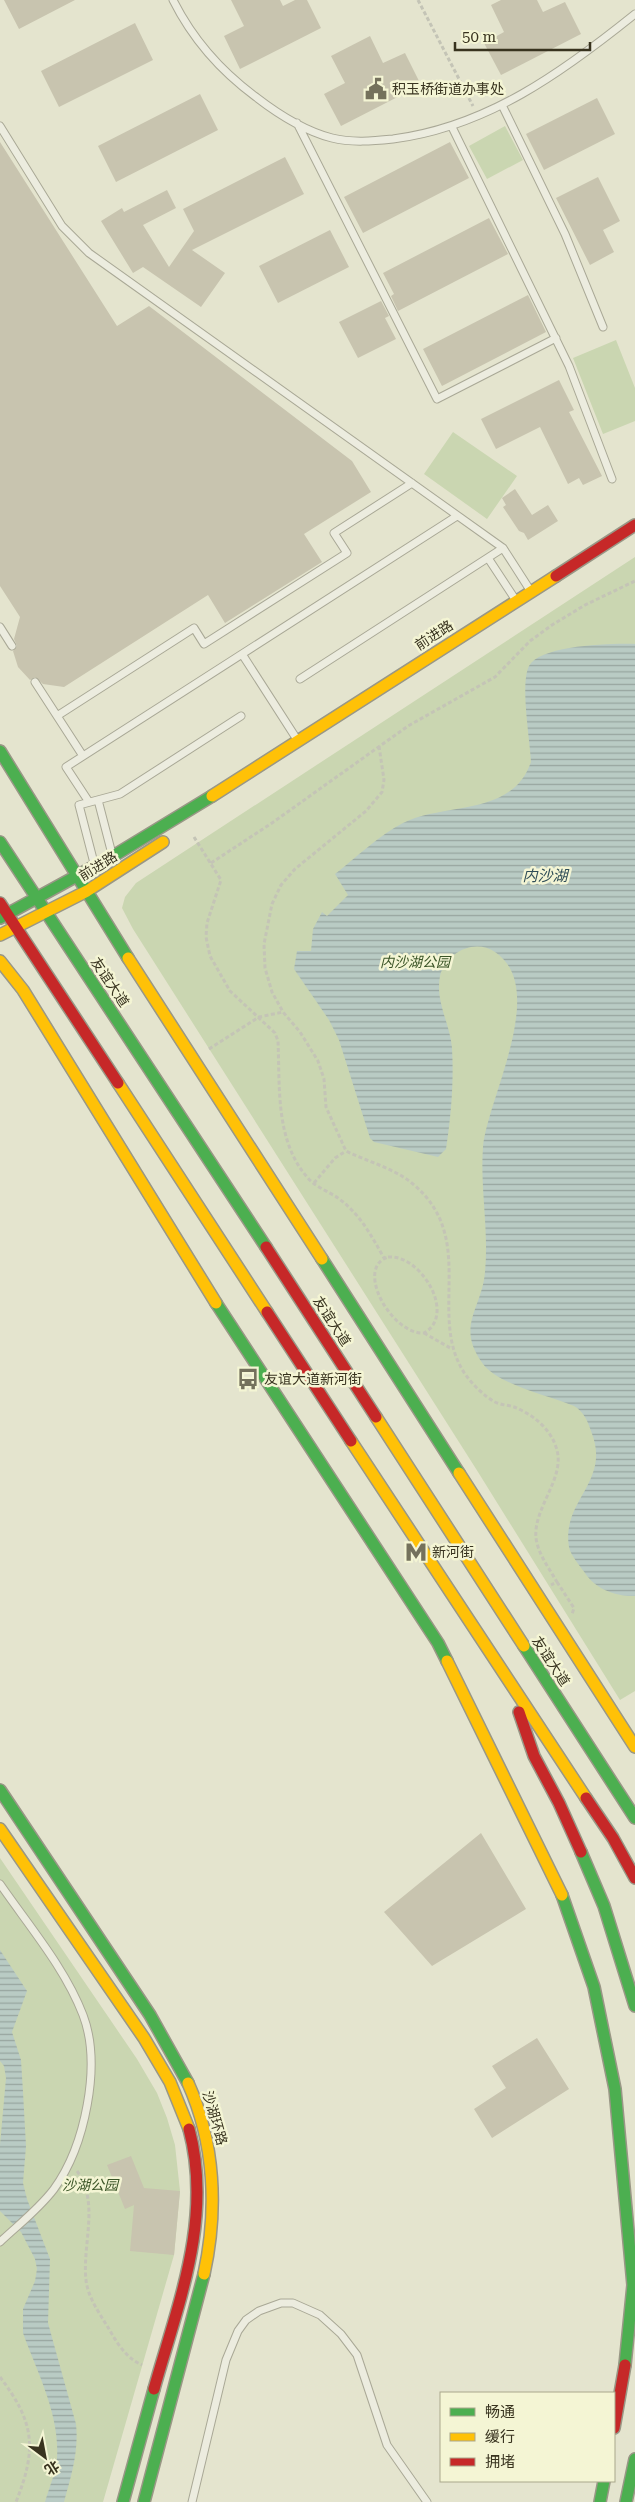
<svg xmlns="http://www.w3.org/2000/svg" width="635" height="2502" viewBox="0 0 635 2502" font-family="'Roboto Serif','Noto Sans SC',serif">
	<style>
		.green { fill: #cad6b1 }
		.water { fill: url(#water-rules) }
		.building { fill: #c8c4af }
		.lines { fill: none; stroke-linecap: round; stroke-linejoin: round }
		.lane-casing { stroke: #a9a896; stroke-width: 9 }
		.fast-casing { stroke: #999786; stroke-width: 14 }
		.slow-casing { stroke: #999786; stroke-width: 14 }
		.jam-casing { stroke: #999786; stroke-width: 14 }
		.path { stroke: #c4c4b6; stroke-width: 3; stroke-dasharray: 4 2.5; stroke-linecap: butt }
		.lane { stroke: #ececdf; stroke-width: 7 }
		.fast { stroke: #4caf50; stroke-width: 11 }
		.slow { stroke: #ffc107; stroke-width: 11 }
		.jam { stroke: #c62828; stroke-width: 11 }
		.labels { text-anchor: middle; stroke-width: 5; stroke-linejoin: round; paint-order: stroke }
		.poi-label { font-size: 14px; fill: #38331f; stroke: #f4f5d4; text-anchor: start }
		.street-label { font-size: 14px; fill: #38331f; stroke: #f4f5d4 }
		.park-label { font-size: 14px; font-style: italic; fill: #3a5426; stroke: #f4f5d4 }
		.water-label { font-size: 15px; font-style: italic; fill: #2f4d57; stroke: #f4f5d4 }
	</style>
	<defs>
		<pattern id="water-rules" width="6" height="5" patternUnits="userSpaceOnUse" patternTransform="scale(1.25)"><rect width="6" height="5" fill="#b9cbc4"/><path d="M0 2.5h6" fill="none" stroke="#97a59f"/></pattern>
	</defs>
	<rect width="100%" height="100%" fill="#e4e4ce"/>
	<!-- green -->
	<path class="green" d="M505 126 523 160 487 179 469 146Z
		M616 340 635 388V421L603 434 573 358Z
		M453 432 517 476 487 519 424 474Z
		M635 557V1691L620 1700 478 1472 133 929 122 908 125 897 136 883Z
		M0 1858 137 2059 157 2093 167 2118 175 2145 180 2191 174 2255 103 2502H0Z"/>
	<!-- water -->
	<path class="water" d="M635 644V1596C617 1597 595 1589 585 1573 580 1566 571 1556 569 1547 561 1500 612 1482 591 1431 587 1420 584 1412 574 1406 550 1396 499 1385 483 1364 455 1326 482 1309 485 1272 489 1230 480 1189 483 1147 488 1097 549 988 495 952 475 938 446 952 440 976 435 1002 450 1023 452 1048 454 1082 451 1116 446 1149L438 1157 374 1142 370 1138 339 1040 329 1020 294 969 297 951H311L313 929 322 912 327 916 348 895 335 874C357 857 379 835 403 823 446 802 512 817 531 762 530 740 520 684 529 666 540 645 613 643 635 644Z
		M0 1950 27 1991 12 2032 21 2060 23 2092 26 2146 23 2183 27 2199 50 2259 48 2323 76 2424C79 2452 71 2476 64 2502H45C49 2488 56 2472 57 2458 60 2415 37 2372 23 2333V2309L35 2281 37 2269 35 2259 21 2232 0 2211V2145L6 2078 4 2066 0 2061Z"/>
	<!-- building -->
	<path class="building" d="M4 0H75L19 29Z
		M231 0H280L283 6 295 0H307L321 28 240 69 224 36 244 26Z
		M501 0H537L543 12 565 2 581 34 501 75 484 43 504 32 491 5Z
		M135 23 153 60 59 107 41 71Z
		M370 36 383 63 405 53 421 85 341 126 324 94 345 83 331 56Z
		M200 94 218 130 116 182 98 146Z
		M597 98 615 134 544 170 526 134Z
		M0 142 117 326 149 306 352 461 371 492 304 534 322 562 225 623 208 595 64 687 43 684 35 677 30 680 18 667 13 651 17 646 14 639 20 617 0 586Z
		M450 142 469 178 363 233 344 197Z
		M285 157 304 194 192 250 225 273 201 307 143 267 133 273 101 221 122 208 124 212 167 190 176 208 143 225 169 267 194 231 183 209Z
		M598 177 620 221 603 230 614 252 590 265 556 198Z
		M489 218 508 254 398 311 391 296 394 294 383 273Z
		M330 230 349 267 278 303 259 266Z
		M528 295 546 332 442 386 423 349Z
		M381 301 389 316 385 318 396 339 358 358 339 322Z
		M559 380 574 410 569 412 602 476 583 485 579 478 568 484 540 427 496 449 481 419Z
		M515 489 532 515 548 505 558 521 528 540 524 533 519 531 503 507 506 505 502 498Z
		M481 1833 526 1909 432 1966 384 1912Z
		M537 2038 569 2089 492 2138 474 2109 506 2088 492 2066Z
		M131 2156 144 2188 180 2191 174 2255 130 2251 134 2205 125 2209 107 2165Z"/>
	<g class="lines">
		<!-- lane casing -->
		<g class="lane-casing">
			<path id="lane" d="M173 0C192 38 222 72 256 97 278 114 305 131 332 138 352 143 373 141 393 139 487 127 563 72 635 14
				M502 105 565 234 603 327
				M297 123 437 399 556 338
				M0 126 62 226 89 253 503 548 530 590
				M452 127 569 366 612 479
				M488 558 515 599
				M0 627 12 646
				M242 654 298 741
				M300 679 503 548
				M35 682 83 756
				M57 716 194 628 204 644 347 553 334 533 412 483
				M98 800 112 854
				M89 802 66 767 457 516
				M94 863 79 805 120 794 241 716
				M0 1884C29 1926 65 1968 83 2015 102 2065 85 2146 54 2189 39 2209 18 2225 0 2242
				M192 2502 226 2360 238 2331 246 2320 259 2311 281 2303H293L320 2315 341 2334 357 2355 387 2445 427 2502"/>
		</g>
		<!-- fast casing -->
		<g class="fast-casing">
			<path id="fast" d="M0 751 128 958
				M0 842 266 1247
				M0 918 115 855 212 796
				M322 1259 459 1473
				M216 1303 438 1643 447 1661
				M524 1646 635 1818
				M0 1790 150 2015 188 2083
				M581 1852 604 1906 635 2006
				M562 1895 594 1987 615 2089 633 2285 625 2365
				M123 2502 154 2389
				M144 2502 204 2274
				M600 2502 604 2481
				M626 2502 635 2459"/>
		</g>
		<!-- slow casing -->
		<g class="slow-casing">
			<path id="slow" d="M212 796 556 576
				M0 935 87 891 163 842
				M128 958 322 1259
				M0 961 23 990 216 1303
				M118 1083 267 1312
				M376 1417 524 1646
				M351 1441 586 1798
				M459 1473 635 1747
				M447 1661 562 1895
				M0 1829 144 2038 170 2082 189 2129
				M188 2083C215 2143 218 2210 204 2274"/>
		</g>
		<!-- jam casing -->
		<g class="jam-casing">
			<path id="jam" d="M556 576 635 525
				M0 903 118 1083
				M266 1247 376 1417
				M267 1312 351 1441
				M519 1712 534 1756 559 1803 581 1852
				M586 1798 613 1838 635 1878
				M154 2389C178 2304 213 2218 189 2129
				M614 2428 625 2365"/>
		</g>
		<!-- path -->
		<path class="path" d="M418 0 473 106
			M379 746 384 780 382 792 366 811 295 869 281 885 272 904 264 944 265 968 272 992 283 1012 300 1032 318 1061 324 1079 326 1107 346 1151C368 1162 394 1168 413 1184 479 1239 426 1316 465 1374 473 1385 484 1396 495 1402 501 1405 508 1405 514 1407 532 1414 550 1428 556 1447 567 1477 533 1507 536 1538 538 1554 549 1568 557 1582L551 1585
			M194 837 221 880 207 923 206 937 210 956 230 991 275 1033 278 1041C280 1086 275 1140 307 1177 315 1187 328 1191 338 1198 360 1214 371 1235 384 1258
			M211 863 272 823 408 726 495 677 530 641 552 625 585 605 635 581
			M209 1049 259 1017 283 1012
			M314 1183 335 1158 346 1151
			M388 1257C421 1254 457 1315 424 1333 392 1335 354 1268 388 1257Z
			M424 1333 452 1349
			M557 1582 574 1608 572 1614
			M77 2171C100 2203 82 2244 86 2280 88 2298 100 2314 109 2329 117 2343 126 2358 142 2365
			M0 2377C35 2423 37 2449 16 2502"/>
		<!-- lane -->
		<use href="#lane" class="lane"/>
		<!-- fast -->
		<use href="#fast" class="fast"/>
		<!-- slow -->
		<use href="#slow" class="slow"/>
		<!-- jam -->
		<use href="#jam" class="jam"/>
	</g>
	<!-- icons -->
	<defs>
		<g id="civic-bare" transform="scale(1.725)"><path d="M-.6-6.5H3V-4.5H.6V-3L4-1V1h2V6H-6V1h2V-1L-.6-3ZM-1.2 2.5V6h2.4V2.5Z" fill="#74715c" stroke="#f4f5d4" stroke-width="2.5" paint-order="stroke"/></g>
		<g id="bus-bare" transform="scale(1.725)"><path d="M-5-6H5V4H4V6H2V4H-2V6H-4V4H-5ZM-3.5-4V0h7V-4ZM-3.5 1.2v1.5H-2V1.2ZM2 1.2v1.5H3.5V1.2Z" fill="#74715c" stroke="#f4f5d4" stroke-width="2.5" paint-order="stroke"/></g>
		<g id="metro-bare" transform="scale(1.725)"><path d="M-5.5 5V-5H-3L0 0L3-5H5.5V5H3V-.5L0 4L-3-.5V5Z" fill="#74715c" stroke="#f4f5d4" stroke-width="2.5" paint-order="stroke"/></g>
	</defs>
	<g fill-rule="evenodd">
		<use href="#civic-bare" x="376" y="89"/>
		<use href="#bus-bare" x="248" y="1379"/>
		<use href="#metro-bare" x="416" y="1552"/>
	</g>
	<g class="labels">
		<!-- poi labels -->
		<g class="poi-label">
			<text x="392" y="94">积玉桥街道办事处</text>
			<text x="264" y="1384">友谊大道新河街</text>
			<text x="432" y="1557">新河街</text>
		</g>
		<!-- street labels -->
		<g class="street-label">
			<text transform="translate(434 635) rotate(-33)" y="5">前进路</text>
			<text transform="translate(98 866) rotate(-32)" y="5">前进路</text>
			<text transform="translate(110 982) rotate(56)" y="5">友谊大道</text>
			<text transform="translate(332 1321) rotate(57)" y="5">友谊大道</text>
			<text transform="translate(551 1661) rotate(57)" y="5">友谊大道</text>
			<text transform="translate(215 2118) rotate(74)" y="5">沙湖环路</text>
		</g>
		<!-- park labels -->
		<g class="park-label">
			<text x="415" y="967">内沙湖公园</text>
			<text x="90" y="2190">沙湖公园</text>
		</g>
		<!-- water labels -->
		<g class="water-label">
			<text x="545" y="881">内沙湖</text>
		</g>
	</g>
	<!-- legend -->
	<rect x="440" y="2392" width="175" height="90" fill="#f4f5d4" stroke="#a9a78c"/>
	<rect x="450" y="2408" width="25" height="8" fill="#4caf50" stroke="#a9a78c"/>
	<text x="485" y="2417" font-size="15" fill="#38331f">畅通</text>
	<rect x="450" y="2433" width="25" height="8" fill="#ffc107" stroke="#a9a78c"/>
	<text x="485" y="2442" font-size="15" fill="#38331f">缓行</text>
	<rect x="450" y="2458" width="25" height="8" fill="#c62828" stroke="#a9a78c"/>
	<text x="485" y="2467" font-size="15" fill="#38331f">拥堵</text>
	<!-- north arrow -->
	<g transform="translate(45 2457) rotate(148)" stroke="#f4f5d4" stroke-width="4" paint-order="stroke">
	<path d="M0-4L9 19L0 12L-9 19Z" fill="#38331f"/>
	<text y="-8" font-size="14" font-weight="bold" text-anchor="middle" fill="#38331f">北</text>
	</g>
	<!-- scale -->
	<path d="M455 42v8h135v-8" fill="none" stroke="#38331f" stroke-width="2.5"/>
	<text x="462" y="42" font-size="15" fill="#38331f" stroke="#f4f5d4" stroke-width="4" paint-order="stroke">50 m</text>
</svg>
